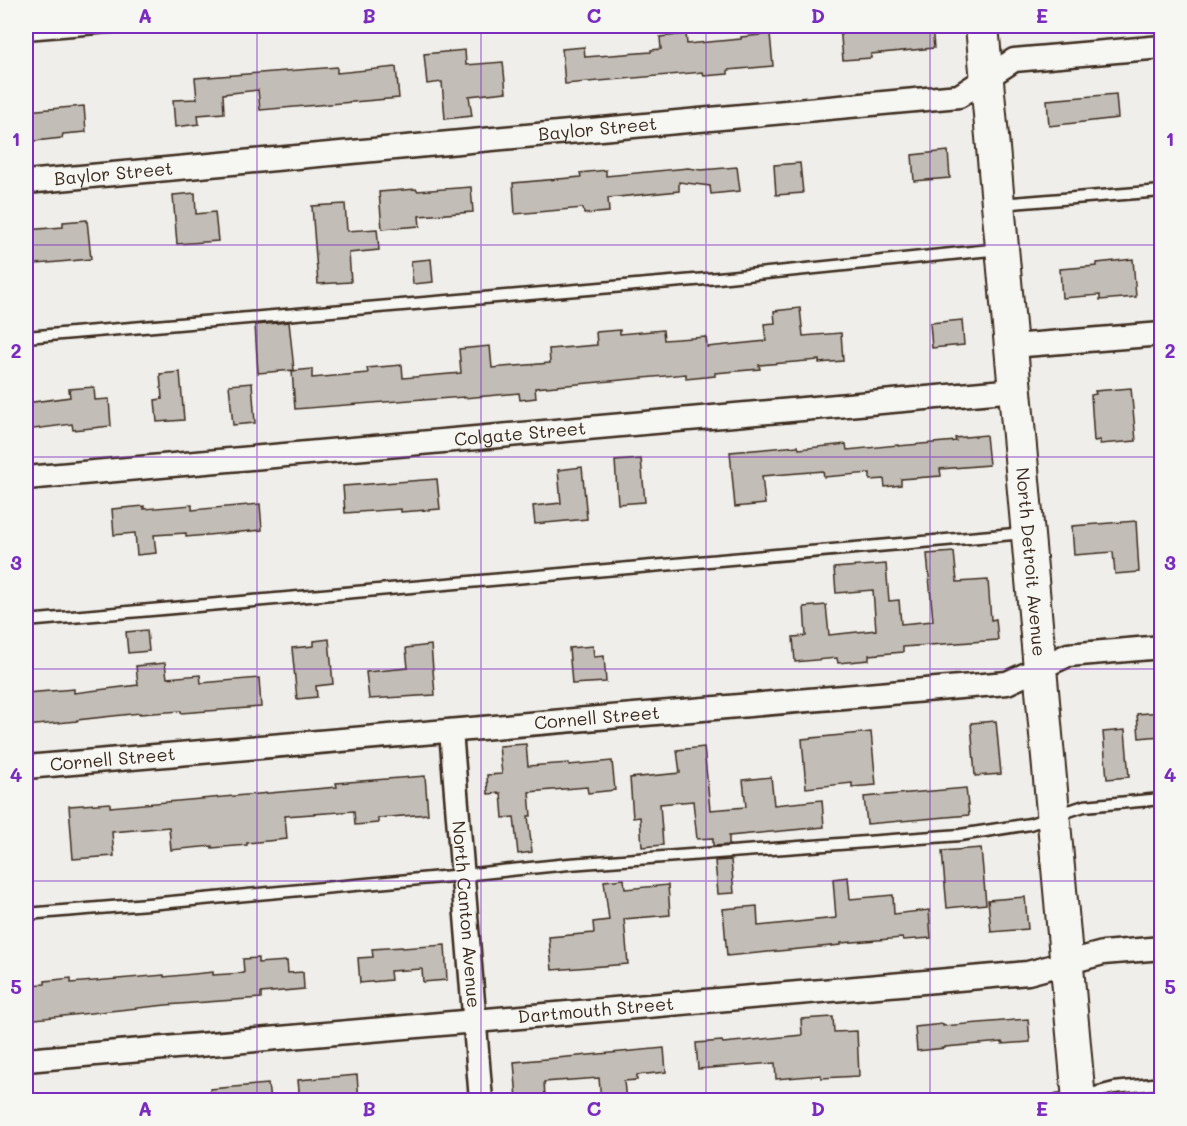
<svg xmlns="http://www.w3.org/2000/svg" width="1187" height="1126" viewBox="0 0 1187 1126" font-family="Mali,sans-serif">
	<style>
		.building { fill: #c2bdb7; stroke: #3b2a1e; stroke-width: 1.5 }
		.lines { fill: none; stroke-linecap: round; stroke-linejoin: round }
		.lane-casing { stroke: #3b2a1e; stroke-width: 15 }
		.street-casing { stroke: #3b2a1e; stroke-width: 27 }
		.secondary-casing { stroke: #3b2a1e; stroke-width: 36 }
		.lane { stroke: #f6f6f2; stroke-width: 10 }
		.street { stroke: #f6f6f2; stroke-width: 22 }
		.secondary { stroke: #f6f6f2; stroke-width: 32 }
		.grid { fill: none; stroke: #7b2cbf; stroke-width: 1.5; stroke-opacity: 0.55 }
		.labels { text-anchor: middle; stroke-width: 4.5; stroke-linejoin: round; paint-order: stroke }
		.street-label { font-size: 18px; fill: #3b2a1e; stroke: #f6f6f2 }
		.neatline { fill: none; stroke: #7b2cbf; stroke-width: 2 }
		.grid-label { font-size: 20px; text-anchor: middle; font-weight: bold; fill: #7b2cbf }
	</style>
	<rect width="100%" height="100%" fill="#efeeea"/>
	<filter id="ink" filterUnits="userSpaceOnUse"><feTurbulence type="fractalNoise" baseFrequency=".0167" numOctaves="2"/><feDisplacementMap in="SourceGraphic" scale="12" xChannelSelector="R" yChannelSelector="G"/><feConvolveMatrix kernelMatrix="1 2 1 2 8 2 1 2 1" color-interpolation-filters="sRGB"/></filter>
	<g filter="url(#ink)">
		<!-- building -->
		<path class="building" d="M840 26H932L934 48 871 54V58L843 60Z
			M686 34 687 44 741 39V37L770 34 773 66 728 70V74L704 76 703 72 565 84 562 49 584 47 585 57 651 52V50L661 49 660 37Z
			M465 50 466 65 503 62 506 92 469 96 472 116 445 119 442 82 427 84 424 54Z
			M337 67V73L396 67 399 98 260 110 258 90 223 94 224 113 198 115 199 124 175 127 173 100 197 99 195 78Z
			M1116 94 1118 118 1049 126 1047 100Z
			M84 106 86 132 63 134 62 138 26 142V111Z
			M948 151 950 178 914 181 912 155Z
			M800 163 803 193 776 195 774 165Z
			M737 167 740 191 711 194 710 186 679 182V191L608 198 609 212 584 214 583 208 515 214 513 183 581 177 580 173 606 170V176L688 168 701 170Z
			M471 187 473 212 419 216 420 226 382 229 379 192 416 189 417 191Z
			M195 193 196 214 215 212 218 241 177 244 173 195Z
			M345 204 347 231 377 229 379 250 349 253 351 282 318 284 312 206Z
			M87 220 91 259 26 265V230L63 227V222Z
			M431 259 433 282 413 284 411 261Z
			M1133 259 1136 297 1100 300V295L1062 298 1060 269 1097 266V263Z
			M800 308 803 336 841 333 843 361 819 363V360L759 365 760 369 715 373V376L686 379V374L535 388 536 398 520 400 519 393 464 398V397L423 400V399L295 409 292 371 312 369V378L368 373 367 368 402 365 403 378 461 373 459 349 490 346 492 368 550 363 549 349 597 345 596 332 620 330V334L663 330 664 340 706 337 707 347 766 341 764 324 775 323 774 311Z
			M962 320 964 345 932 348 930 323Z
			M289 322 294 370 258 373 255 325Z
			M180 372 184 420 157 422 155 400 162 399 160 374Z
			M252 383 255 423 233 425 229 385Z
			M94 387 95 400 109 399 111 426 73 430 72 424 26 430V403L70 397 69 389Z
			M1131 388 1136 441 1100 444V440L1094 441 1091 395 1096 394 1095 391Z
			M986 435 989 465 940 469 941 476 901 479V485L885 487 884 479 870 480V473L824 477 823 471 762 476 765 504 735 507 730 452 798 446 799 449 846 444 847 450 898 445V446L956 441 955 438Z
			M641 459 645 502 618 504 615 461Z
			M582 467 587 519 535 524 533 506 561 503 558 470Z
			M437 479 440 509 401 512V509L345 513 343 486Z
			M260 504 262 530 186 537V533L154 535 156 553 137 555 135 533 114 535 112 509 144 506V509L192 505V510Z
			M1136 521 1139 572 1115 574 1113 552 1074 555 1072 526Z
			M954 552 957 582 988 580 991 620 996 619 998 640 903 647V652L869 655V660L838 663 837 658 795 662 793 637 806 636 804 607 826 605 829 635 876 630 873 590 836 593 834 568 886 564 889 601 899 600 901 624 933 621 927 554Z
			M147 630 149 651 128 653 126 632Z
			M329 639 333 684 316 686 317 697 297 699 292 648 314 646V641Z
			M431 645 435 695 369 699 366 672 408 668 406 648Z
			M593 646 594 657 604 656 606 682 572 684 569 648Z
			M165 663 167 678 200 675 201 683 259 678 261 707 181 713V711L140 714V713L77 720V721L26 726V693L74 689V693L138 685 136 666Z
			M1161 712V736L1139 738 1137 714Z
			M996 721 1001 774 975 776 971 723Z
			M1125 730 1129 777 1107 779 1103 732Z
			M871 732 876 785 852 787V783L806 788 802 739Z
			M526 744 528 766 569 763V765L612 761 615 790 588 793 587 787 529 792 531 816H528L532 852 518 854 514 817 503 818 501 793 488 794 487 775 502 774 499 746Z
			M704 747 710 810 746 807 743 780 771 777 774 805 822 800 824 827 729 836V845L713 846V838L697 839 693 801 660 804 663 845 642 847 640 817 633 818 630 778 680 773 677 750Z
			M425 776 428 814 378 818V823L355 825 354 811 285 816 287 839 247 843V845L212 848V846L171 850 169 827 112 832 114 856 73 859 69 806 110 803V807L337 787 336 783Z
			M966 788 969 815 867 824 864 797Z
			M981 848 986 904 947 908 942 851Z
			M731 860 734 893 718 894 715 861Z
			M848 877 850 899 893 895 894 914 929 910 931 938 903 940 902 938 841 943V945L727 956 723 909 757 906 758 926 836 918 833 879Z
			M624 879 625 889 668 885 670 915 624 919 628 964 552 970 549 937 594 933 593 922 609 920 604 881Z
			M1025 897 1028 929 991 932 988 900Z
			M445 945 447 980 423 982 422 969 390 971 391 980 360 983 358 958 373 957 372 949 402 947V948Z
			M258 958V963L287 961 288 973 303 972 304 989 261 993V998L166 1005 26 1020V985L45 984V981L71 978V983L164 975V977L213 972V975L244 973 243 959Z
			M833 1017 834 1032 857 1031 859 1076 821 1078V1075L776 1079 775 1063 698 1069 696 1043 722 1041 723 1043 802 1035 801 1019Z
			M1028 1019 1030 1042 1002 1044V1042L945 1047V1048L917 1051 915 1027 943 1024V1026Z
			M664 1048 666 1072 637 1075V1080L624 1081 626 1101H601L599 1078 544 1082 545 1097 517 1099 514 1062Z
			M357 1075 359 1101H300L298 1080Z
			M268 1084 270 1101H211L210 1089Z"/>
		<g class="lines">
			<!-- lane casing -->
			<g class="lane-casing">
				<path id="lane" d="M26 34 121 26
					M1000 204 1162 191
					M26 337 718 278 1000 249
					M26 621 1026 533
					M26 914 160 903 463 875 569 864 960 835 1030 824 1084 806 1162 799
					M1057 1100 1079 1097 1114 1088 1162 1083"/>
			</g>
			<!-- street casing -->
			<g class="street-casing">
				<g id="street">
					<path id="s1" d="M26 182 959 96 1014 60 1162 47"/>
					<path d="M1012 346 1162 334"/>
					<path id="s2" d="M26 478 1016 390"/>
					<path id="s3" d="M451 731 481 1100"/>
					<path id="s4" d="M26 767 1007 683 1068 655 1162 647"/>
					<path id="s5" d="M26 1060 1028 973 1103 953 1162 948"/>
				</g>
			</g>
			<!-- secondary casing -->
			<g class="secondary-casing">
				<g id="secondary">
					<path id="s6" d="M982 26 1079 1100"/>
				</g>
			</g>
			<!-- lane -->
			<use href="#lane" class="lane"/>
			<!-- street -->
			<use href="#street" class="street"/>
			<!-- secondary -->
			<use href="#secondary" class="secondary"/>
		</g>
	</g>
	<!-- grid -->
	<path class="grid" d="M257 26V1100M481 26V1100M706 26V1100M930 26V1100M26 245H1162M26 457H1162M26 669H1162M26 881H1162"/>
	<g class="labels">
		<!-- street labels -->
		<g class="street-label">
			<text dy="6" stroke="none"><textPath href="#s1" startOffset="574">Baylor Street</textPath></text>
			<text dy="6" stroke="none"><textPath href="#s1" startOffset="88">Baylor Street</textPath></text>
			<text dy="6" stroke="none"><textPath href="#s2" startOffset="496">Colgate Street</textPath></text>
			<text dy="6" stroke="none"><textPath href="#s6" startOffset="538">North Detroit Avenue</textPath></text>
			<text dy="6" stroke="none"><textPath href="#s4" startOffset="573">Cornell Street</textPath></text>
			<text dy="6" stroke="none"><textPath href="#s4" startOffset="87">Cornell Street</textPath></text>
			<text dy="6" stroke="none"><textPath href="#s3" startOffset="184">North Canton Avenue</textPath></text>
			<text dy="6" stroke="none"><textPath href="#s5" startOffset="572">Dartmouth Street</textPath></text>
		</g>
	</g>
	<!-- margin -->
	<rect width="1187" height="1126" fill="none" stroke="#f6f6f2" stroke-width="66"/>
	<rect x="33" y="33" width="1121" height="1060" class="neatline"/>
	<g class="grid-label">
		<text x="145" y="23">A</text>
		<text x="369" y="23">B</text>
		<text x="594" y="23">C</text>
		<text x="818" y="23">D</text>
		<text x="1042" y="23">E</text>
		<text x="16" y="146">1</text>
		<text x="1170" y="146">1</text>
		<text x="16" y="358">2</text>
		<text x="1170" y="358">2</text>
		<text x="16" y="570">3</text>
		<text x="1170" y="570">3</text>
		<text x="16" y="782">4</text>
		<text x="1170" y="782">4</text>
		<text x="16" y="994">5</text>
		<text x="1170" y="994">5</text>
		<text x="145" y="1116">A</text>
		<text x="369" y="1116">B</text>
		<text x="594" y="1116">C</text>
		<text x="818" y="1116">D</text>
		<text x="1042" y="1116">E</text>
	</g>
</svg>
